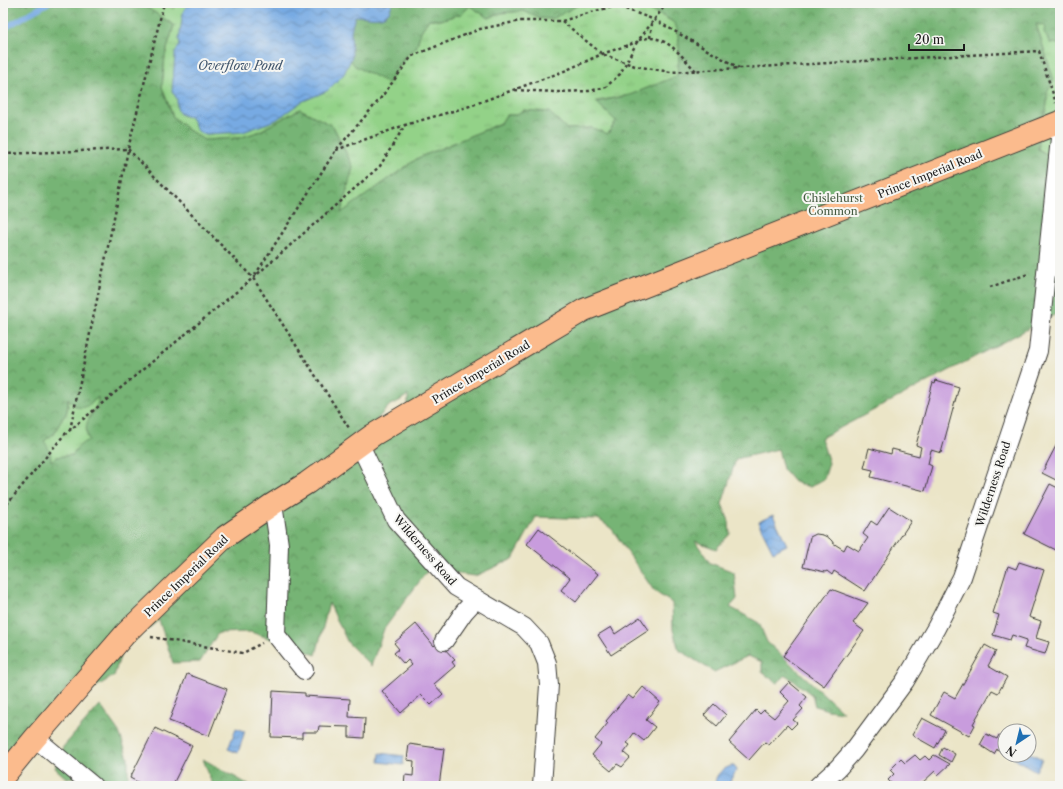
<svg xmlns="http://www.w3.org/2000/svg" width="1063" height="789" viewBox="0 0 1063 789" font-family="'Libre Caslon Text',serif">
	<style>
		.grass { fill: url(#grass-tufts); stroke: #587752 }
		.forest { fill: url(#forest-crowns); stroke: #496848; fill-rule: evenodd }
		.water { fill: url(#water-waves); stroke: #4a6380 }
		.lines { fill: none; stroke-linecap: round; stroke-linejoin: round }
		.stream { stroke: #77aae3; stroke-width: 5.5 }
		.building { fill: #c89cdd }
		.minor-casing { stroke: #3b3a36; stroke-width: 20 }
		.major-casing { stroke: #3b3a36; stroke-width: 24 }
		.path { stroke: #3b3a36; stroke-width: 2.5; stroke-dasharray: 3 3; stroke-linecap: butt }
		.minor { stroke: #fff; stroke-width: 18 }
		.major { stroke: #fbbb8d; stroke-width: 22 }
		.labels { text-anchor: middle; stroke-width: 4; stroke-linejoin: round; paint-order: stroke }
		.street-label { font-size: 11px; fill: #1c1c1c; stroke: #f6f6f2 }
		.park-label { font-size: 11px; fill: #465c42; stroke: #f6f6f2 }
		.water-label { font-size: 12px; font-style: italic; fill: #40556c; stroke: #f6f6f2 }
	</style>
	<defs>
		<pattern id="grass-tufts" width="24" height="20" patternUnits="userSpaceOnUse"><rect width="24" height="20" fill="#93d288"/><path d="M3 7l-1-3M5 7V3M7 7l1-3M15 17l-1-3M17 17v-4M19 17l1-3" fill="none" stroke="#7eb475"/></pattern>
		<pattern id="forest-crowns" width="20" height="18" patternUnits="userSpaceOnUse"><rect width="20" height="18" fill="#76b474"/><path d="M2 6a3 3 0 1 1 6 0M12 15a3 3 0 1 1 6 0" fill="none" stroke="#60925e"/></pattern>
		<pattern id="water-waves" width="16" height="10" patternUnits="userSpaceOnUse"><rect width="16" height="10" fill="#77aae3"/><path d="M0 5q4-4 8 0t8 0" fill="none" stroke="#618ab7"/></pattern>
	</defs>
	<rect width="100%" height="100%" fill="#f6f6f2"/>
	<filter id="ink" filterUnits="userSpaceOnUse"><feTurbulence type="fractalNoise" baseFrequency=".025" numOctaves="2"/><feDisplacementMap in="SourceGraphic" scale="8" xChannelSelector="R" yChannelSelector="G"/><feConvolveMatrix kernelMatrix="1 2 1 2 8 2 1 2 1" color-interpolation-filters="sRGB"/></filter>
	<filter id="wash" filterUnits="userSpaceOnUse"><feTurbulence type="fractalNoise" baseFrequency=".012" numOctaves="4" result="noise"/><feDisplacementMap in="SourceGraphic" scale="16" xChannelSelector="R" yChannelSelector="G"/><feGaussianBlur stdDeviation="0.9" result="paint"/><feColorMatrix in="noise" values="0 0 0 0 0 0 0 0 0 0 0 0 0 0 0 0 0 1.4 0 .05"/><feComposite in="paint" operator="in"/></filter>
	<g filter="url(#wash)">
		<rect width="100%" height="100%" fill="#ebe5c7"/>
		<!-- grass -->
		<path class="grass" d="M147 3H164L174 9 175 3H335L388 83 408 53 416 48 421 31 429 19 441 20 450 17 461 14 470 6 489 18 500 13 524 11 538 18 552 19 582 3H632L651 10 664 17 673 22 677 26 680 49 677 76 630 95 597 101 616 121 608 134 592 128 566 129 558 120 524 110 515 115H506L501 123 418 158 340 214 353 167 333 126 300 109 258 132 239 138 204 140 187 129 173 117 162 87 165 56 174 25 146 7Z
			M1036 24 1045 25 1060 44V151L1048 155 1038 149 1028 120 1035 121 1046 110 1047 103 1046 92 1054 81Z
			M68 397C79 414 85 407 99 397 99 406 92 410 89 418 87 424 86 434 89 440L75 450 73 455 57 457 50 462 43 441 55 433 61 420 66 414 68 406Z"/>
		<!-- forest -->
		<path class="forest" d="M3 3H147L146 7 174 25 165 56 162 87 173 117 187 129 204 140 239 138 258 132 300 109 333 126 353 167 341 213 418 158 501 123 506 115H515L524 110 549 112 567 129 592 128 608 134 616 121 596 102 630 95 677 76C679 61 680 51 678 35 678 33 677 29 676 26 672 17 641 7 632 3H1060V44L1050 43 1044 32 1045 25 1036 24 1054 81 1047 92V103L1046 111 1044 115 1035 121H1028L1033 127 1039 139 1038 149 1048 155 1060 151V312L821 438 829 463 824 479 810 487 794 482 783 469 778 449 736 459 722 504 729 521 730 534 716 549 695 541 710 563 734 572 737 599 730 607 759 623 767 642 843 712 828 710 815 706 812 695 786 675 777 683 762 672V662L748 656 714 672 679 650 673 630 672 603 654 591 612 529 598 519 536 517 513 559 475 576 428 570 384 629 371 666 348 643 329 603 316 655 251 632 218 633 200 662 173 663 159 620 122 650 114 676 92 689 72 683 3 763ZM408 395V408L375 446 368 472 356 463 346 462 349 441 356 432H362L371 426 390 405 399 401ZM98 397C100 412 79 418 89 440 81 443 76 448 73 455L57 457 51 461C51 453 49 448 44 441L55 433 61 420 66 414 68 406V398C80 412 84 410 98 397Z
			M335 3H582L552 19 538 18 524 11 500 13 489 18 470 6 461 14 450 17 441 20 429 19 421 31 416 48 408 53 388 83 355 66 326 28Z
			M100 705 119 732 128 758V777L136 786H116L99 775 66 778 55 768 63 747Z
			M203 759 251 786H216L212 783Z"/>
		<!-- water -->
		<path class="water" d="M188 3H392C389 24 371 16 355 16L351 31 352 57 344 74 327 91 301 102 276 120 243 132 207 134 201 133 197 130 192 119 189 117 182 115 179 113 177 108V99L172 91 175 56V52L180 45 179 39 183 13Z
			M773 515 787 545 773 552 758 522Z
			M236 728 245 731 238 753 228 749Z
			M1029 752 1042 759 1036 771 1008 755H1029Z
			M380 753 404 756 403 765 379 762Z
			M731 766H734L737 770 731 779 729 786H716C713 776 722 769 731 766Z"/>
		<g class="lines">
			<!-- stream -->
			<path class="stream" d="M3 29 48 3"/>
		</g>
		<g id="blocks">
			<!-- building -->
			<path class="building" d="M936 380 959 387 941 453 931 450 928 464 932 466 925 491 871 477 873 470 864 468 869 448 891 454 892 449 919 456 921 447 916 445 933 382 935 383Z
				M1060 438V482L1042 473Z
				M1050 484 1060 489V547L1058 551 1024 534Z
				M889 507 911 521 865 591 834 571 832 575 827 571 825 572 803 567 810 537 816 534 823 535 829 538 832 541 833 543 844 550 847 544 859 551 868 538 863 534 871 521 877 525Z
				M539 528 598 574 576 602 561 590 570 578 527 544Z
				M1019 562 1044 570 1029 617 1041 621 1036 638 1049 642 1045 654 1024 648 1027 640 1012 635 1010 640 993 635 999 615 993 613 1008 566 1016 569Z
				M831 589 868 603 853 623 864 631 824 686 783 656Z
				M640 617 649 630 611 655 598 635 611 627 615 634Z
				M416 624 434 646 436 644 443 647 455 660 452 662 455 666 434 684 443 694 431 705 421 695 401 713 382 691 412 665 408 660 404 664 394 653 399 649 394 643Z
				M985 645 996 651 988 666 1007 677 998 693 992 690 973 724 975 725 969 736 931 715 944 692 955 698Z
				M187 674 227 689 209 736 169 721Z
				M789 682 807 697 800 706 803 709 793 720 797 723 791 729 787 725 769 745 765 742 749 760 729 742 756 710 760 714 764 710 774 718 789 701 780 692Z
				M643 687 660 702 646 720 655 727 644 741 634 733 627 743 630 745 624 753 630 758 622 767 617 764 611 771 592 755 601 744 595 739 608 723 606 721 628 695 633 699Z
				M273 691 305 693V696L350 699 349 717 365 718 364 738 349 737V727L319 726 318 732H302V738L271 737Z
				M714 704 726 715 717 726 704 715Z
				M922 718 945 730 935 748 912 735Z
				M155 728 192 746 172 786H145L130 778Z
				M986 734 997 739 999 735 1005 738V746L1002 752 997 749 994 754 980 745Z
				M409 744 444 749 439 786H404L405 775 413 776 414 761 407 760Z
				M943 747 955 754 951 762 939 755Z
				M915 755 920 760 925 756 929 760 934 755 950 764 938 775 935 771 921 784 923 786H888L891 783 888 780 894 774 890 770 901 759 905 763Z"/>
		</g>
	</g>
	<g filter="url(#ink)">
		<use href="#blocks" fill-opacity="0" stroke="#3b3a36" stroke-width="1"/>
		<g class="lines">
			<!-- minor casing -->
			<g class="minor-casing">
				<path id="minor" d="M360 445 396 520 456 587 524 627 539 643 547 663 549 685 542 786
					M273 504 279 545 276 635 304 670
					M444 641 464 612 476 599
					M35 738 93 786
					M818 786 838 768 854 750 905 681 936 628 962 577 1038 351 1060 138"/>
			</g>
			<!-- major casing -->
			<g class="major-casing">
				<path id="major" d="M3 777 35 738 126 633 225 537 273 504 307 483 373 435 584 310 1060 122"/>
			</g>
			<!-- path -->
			<path class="path" d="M562 21 602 54 635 66 671 72 1039 51 1056 103
				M650 38 652 24
				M639 40C642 39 646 38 649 38 668 37 683 58 696 71
				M515 90 556 92 589 91 606 87 620 74 637 42
				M128 149 253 278 349 428
				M336 150 405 125
				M3 154 128 149 164 3
				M255 275 336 150 380 99 412 56 480 29 520 21H562L595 11 617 6 655 20 739 68
				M990 287 1028 274
				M70 430 128 150
				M3 509 64 435 253 278 380 166 405 125 467 107 567 70 602 54 637 42 667 3
				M151 637 243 653 262 643"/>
			<!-- minor -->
			<use href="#minor" class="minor"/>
			<!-- major -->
			<use href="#major" class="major"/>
		</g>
	</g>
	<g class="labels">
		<!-- street labels -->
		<g class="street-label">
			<text transform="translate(930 174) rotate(-22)" y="4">Prince Imperial Road</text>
			<text transform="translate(481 372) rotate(-31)" y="4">Prince Imperial Road</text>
			<text transform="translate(993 484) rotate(-72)" y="4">Wilderness Road</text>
			<text transform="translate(425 550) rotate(49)" y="4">Wilderness Road</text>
			<text transform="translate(186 576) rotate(-44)" y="4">Prince Imperial Road</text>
		</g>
		<!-- park labels -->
		<g class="park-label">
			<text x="833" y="202">Chislehurst<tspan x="833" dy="13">Common</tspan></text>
		</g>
		<!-- water labels -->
		<g class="water-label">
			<text x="240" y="70">Overflow Pond</text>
		</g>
	</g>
	<!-- margin -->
	<rect width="1063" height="789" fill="none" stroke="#f6f6f2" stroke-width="16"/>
	<!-- north arrow -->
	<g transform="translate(1017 743) rotate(215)"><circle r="19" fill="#f6f6f2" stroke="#9f9f9c"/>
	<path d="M0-3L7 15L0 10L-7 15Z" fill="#1f6fb2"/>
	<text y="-6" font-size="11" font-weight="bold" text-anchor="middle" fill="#1c1c1c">N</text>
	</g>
	<!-- scale -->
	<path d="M909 44v6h55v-6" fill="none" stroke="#1c1c1c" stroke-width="2"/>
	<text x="915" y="44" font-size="12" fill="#1c1c1c" stroke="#f6f6f2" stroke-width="3" paint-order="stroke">20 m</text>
</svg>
